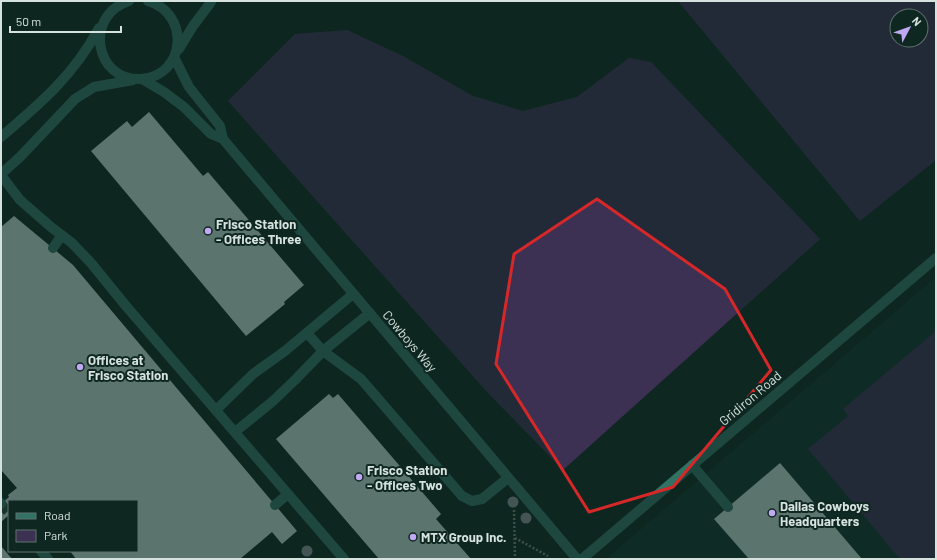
<svg xmlns="http://www.w3.org/2000/svg" width="937" height="560" viewBox="0 0 937 560" font-family="Barlow,sans-serif">
	<style>
		.built { fill: #0f312a }
		.green { fill: #3c3053; fill-rule: evenodd }
		.building { fill: #b9d5cd }
		.lines { fill: none; stroke-linecap: round; stroke-linejoin: round }
		.minor-tunnel { stroke: #2d433d; stroke-width: 10; stroke-dasharray: 10 5; stroke-linecap: butt }
		.path { stroke: #71837e; stroke-width: 2.5; stroke-dasharray: 2 2; stroke-linecap: butt }
		.minor { stroke: #317264; stroke-width: 10 }
		.tree { fill: #858d94 }
		.marked { fill: none; stroke: #d62828; stroke-width: 3; stroke-linejoin: round }
		.poi-dot { fill: #c1a8f3; stroke: #0f2721; stroke-width: 1.5 }
		.labels { text-anchor: middle; stroke-width: 4; stroke-linejoin: round; paint-order: stroke }
		.poi-label { font-size: 13px; font-weight: bold; fill: #d5e2de; stroke: #0f2721; text-anchor: start }
		.street-label { font-size: 13px; fill: #d5e2de; stroke: #0f2721 }
	</style>
	<rect width="100%" height="100%" fill="#0f2721"/>
	<!-- built -->
	<path class="built" d="M936 277V559H606Z"/>
	<!-- green -->
	<path class="green" d="M678 1H936V160L860 221ZM897 16H921V40H897Z
		M347 30 403 56 473 96 523 111 577 97 629 58 651 62 820 239 563 470 487 392 228 101 295 34Z
		M936 331V559H900L808 449 848 416 843 409Z"/>
	<!-- building -->
	<path class="building" d="M149 112 203 176 208 172 304 285 284 302 285 304 246 336 91 151 127 121 132 127Z
		M14 216 73 265 297 531 282 544 272 532 240 559H76L70 551H137V501H9V515L1 522V504L9 497 8 495 17 488 1 470V227Z
		M329 394 333 398 338 394 441 514 436 519 471 559H379L276 439Z
		M780 463 862 559H749L714 519Z
		M1 546 12 559H1Z"/>
	<g class="lines">
		<!-- minor-tunnel -->
		<path class="minor-tunnel" d="M1 504 9 513"/>
		<!-- path -->
		<path class="path" d="M514 510 515 559
			M515 538 548 556"/>
		<!-- minor -->
		<path class="minor" d="M129 1C84 15 94 81 141 79 186 76 191 14 148 1
			M179 49 193 26 211 2
			M174 57 189 87 220 126 223 139
			M142 79 164 92 184 107 211 134 223 139 577 559
			M1 137C41 103 74 75 99 28
			M1 174 20 157 75 99 94 87 133 80
			M1 175 20 200 51 227 72 243 91 263 126 306 344 559
			M53 248 62 235
			M307 333 323 351 361 379 462 496 472 501 482 499 508 478
			M216 410 253 374 285 351 353 294
			M235 432 273 401 295 380 323 351 370 313
			M692 465 728 507
			M1 503V504
			M275 505 288 494
			M41 551 48 559
			M582 559 936 258"/>
	</g>
	<!-- trees -->
	<g class="tree">
		<circle cx="513" cy="502" r="5.5"/>
		<circle cx="526" cy="518" r="5.5"/>
		<circle cx="307" cy="551" r="5.5"/>
	</g>
	<!-- marked area -->
	<path d="M0 0H937V560H0ZM597 199 725 289 771 370 673 487 589 512 496 364 514 254Z" fill="#0f2721" fill-opacity=".55" fill-rule="evenodd"/>
	<path class="marked" d="M597 199 725 289 771 370 673 487 589 512 496 364 514 254Z"/>
	<!-- markers -->
	<g class="poi-dot">
		<circle cx="208" cy="231" r="4"/>
		<circle cx="80" cy="367" r="4"/>
		<circle cx="359" cy="477" r="4"/>
		<circle cx="772" cy="513" r="4"/>
		<circle cx="413" cy="537" r="4"/>
	</g>
	<g class="labels">
		<!-- poi labels -->
		<g class="poi-label">
			<text x="216" y="229">Frisco Station<tspan x="216" dy="15">- Offices Three</tspan></text>
			<text x="88" y="365">Offices at<tspan x="88" dy="15">Frisco Station</tspan></text>
			<text x="367" y="475">Frisco Station<tspan x="367" dy="15">- Offices Two</tspan></text>
			<text x="780" y="511">Dallas Cowboys<tspan x="780" dy="15">Headquarters</tspan></text>
			<text x="421" y="542">MTX Group Inc.</text>
		</g>
		<!-- street labels -->
		<g class="street-label">
			<text transform="translate(410 341) rotate(50)" y="5">Cowboys Way</text>
			<text transform="translate(750 398) rotate(-40)" y="5">Gridiron Road</text>
		</g>
	</g>
	<!-- border -->
	<rect width="937" height="560" fill="none" stroke="#d5e2de" stroke-width="4"/>
	<!-- legend -->
	<rect x="8" y="500" width="130" height="52" fill="#0f2721" stroke="#5e726d"/>
	<rect x="16" y="513" width="20" height="6" fill="#317264" stroke="#5e726d"/>
	<text x="44" y="520" font-size="12" fill="#d5e2de">Road</text>
	<rect x="16" y="530" width="20" height="12" fill="#3c3053" stroke="#5e726d"/>
	<text x="44" y="540" font-size="12" fill="#d5e2de">Park</text>
	<!-- north arrow -->
	<g transform="translate(909 28) rotate(49)"><circle r="19" fill="#0f2721" stroke="#5e726d"/>
	<path d="M0-3L7 15L0 10L-7 15Z" fill="#c1a8f3"/>
	<text y="-6" font-size="11" font-weight="bold" text-anchor="middle" fill="#d5e2de">N</text>
	</g>
	<!-- scale -->
	<path d="M10 26v6h111v-6" fill="none" stroke="#d5e2de" stroke-width="2"/>
	<text x="16" y="26" font-size="12" fill="#d5e2de" stroke="#0f2721" stroke-width="3" paint-order="stroke">50 m</text>
</svg>
